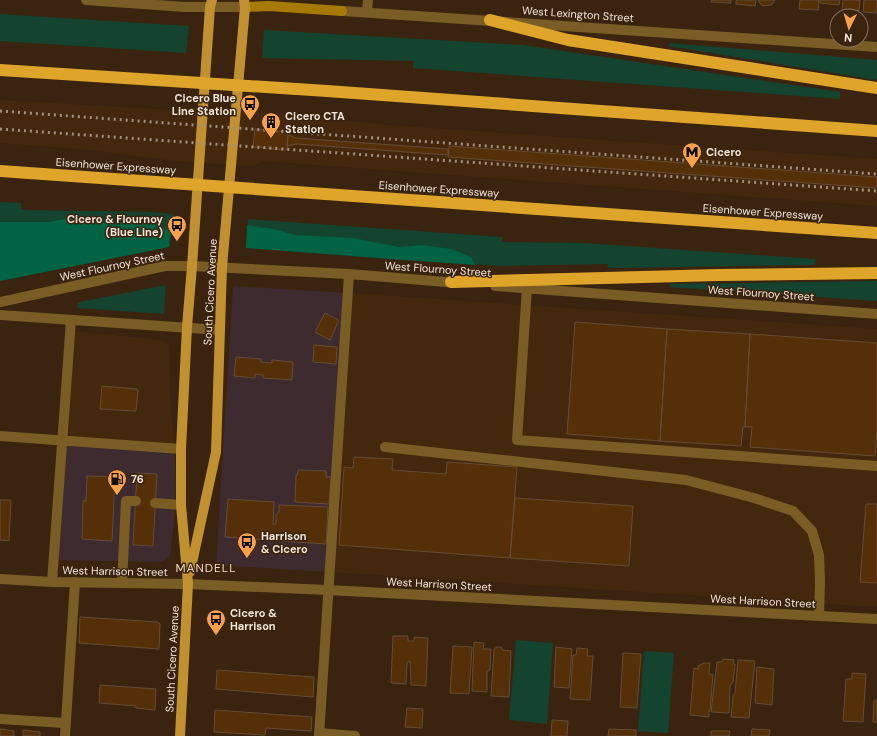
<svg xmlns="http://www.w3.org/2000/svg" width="877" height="736" viewBox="0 0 877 736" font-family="'DM Sans',sans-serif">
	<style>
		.commercial { fill: #3e2b2f }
		.built { fill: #44280d }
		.green { fill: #144330 }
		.forest { fill: #006444 }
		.building { fill: #542f08; stroke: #654c37 }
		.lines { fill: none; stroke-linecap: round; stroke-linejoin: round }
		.service { stroke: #7a5d25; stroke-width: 10 }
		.minor { stroke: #7a5d25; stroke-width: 10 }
		.tertiary { stroke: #7a5d25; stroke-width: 10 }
		.secondary { stroke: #a77907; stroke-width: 10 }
		.primary { stroke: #c19131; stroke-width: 10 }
		.motorway { stroke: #dfa52a; stroke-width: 12 }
		.rail { stroke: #a18f7f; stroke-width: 3; stroke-dasharray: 2 4; stroke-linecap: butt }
		.labels { text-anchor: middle; stroke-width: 3; stroke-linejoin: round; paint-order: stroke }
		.street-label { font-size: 11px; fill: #f3e4d8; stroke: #3a240f }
		.poi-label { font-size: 11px; font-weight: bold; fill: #f3e4d8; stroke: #3a240f; text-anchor: start }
		.neighbourhood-label { font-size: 12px; letter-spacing: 1px; fill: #f5d6be; stroke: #3a240f }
	</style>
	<rect width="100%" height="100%" fill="#3a240f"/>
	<!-- commercial -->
	<path class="commercial" d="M233 286 348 293 329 572 216 565Z
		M61 440 174 448 176 481 175 511 170 556 162 562 53 560Z"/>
	<!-- built -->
	<path class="built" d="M0 100 173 110 181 106 258 111 387 125 877 159V206L262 161 253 166 175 161 80 149 0 143Z
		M348 293 877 329V607L329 572Z
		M70 331 152 339 167 342 169 345 170 393 174 448 61 440Z"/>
	<!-- green -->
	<path class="green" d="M0 14 189 26 186 53 0 41Z
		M264 30 523 45 840 92V99L413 68V61L262 58Z
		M669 43 877 60V80L669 46Z
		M0 202 21 203V209L27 210 152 212 173 214 169 247 0 281Z
		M248 219 502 237V242L584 243 816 259 815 265 608 268V264L501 266 401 260 246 248Z
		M877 281V301L670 287V284Z
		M166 285 164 314 78 308 77 304 80 302Z
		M516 640 553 643 547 724 509 720Z
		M644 651 674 653 668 733 638 731Z"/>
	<!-- forest -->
	<path class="forest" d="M71 218 95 222 126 223 142 220 154 223 171 232 169 247 0 281V222H49Z
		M247 225 273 229 295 235 353 238 399 247 422 245 451 249 471 257 475 265 246 248Z"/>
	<!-- building -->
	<path class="building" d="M712 0H731V3L711 2Z
		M736 0H756L755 6 736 4Z
		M758 0H775L771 5 762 6Z
		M800 0H819L818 10 799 9Z
		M820 0H840L839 5 820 3Z
		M843 0H860L859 11 842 10Z
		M864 0H877V13L863 12Z
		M255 129 288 132 287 150 253 147Z
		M288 135 296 138 448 149V155L296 144 287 146Z
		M449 146 877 177V188L448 157Z
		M325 313 339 320 330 340 315 332Z
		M575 322 667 329 660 441 567 434Z
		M667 329 750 334 745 427H743L741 446 660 441Z
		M750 334 877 343V432L875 456 750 447 752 427H745Z
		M314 345 337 347 336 364 313 362Z
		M236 357 261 359V362L272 363V360L293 362 292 380 263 378V375L255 374V378L234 376Z
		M102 386 137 389 138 391 136 411 100 409Z
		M354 457 393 459 392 470 446 474 447 462 517 467 510 558 339 545 344 467 353 468Z
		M298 470 326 471V477H331L329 504 295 502 296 475H297Z
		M137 473 157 474 153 546 133 545Z
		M87 476 115 477 112 541 82 539 83 501H86Z
		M515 498 633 506 629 566 510 558Z
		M228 499 274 502 273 525 276 523V515L279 512V505L328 507 326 544 225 537Z
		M0 500H11L9 541 0 540Z
		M866 504H877V583L860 582Z
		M80 617 158 622 160 624 159 649 79 643Z
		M393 636H408V641H414V637L428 638 426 686 411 685 410 661 407 663 406 684 391 683Z
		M474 642 484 643 483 649H491L490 670 487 672V692L472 691Z
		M453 646 472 647 469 694 450 693Z
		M497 647H501L503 650 511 651 509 697 491 696 494 649Z
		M556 647 572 649 569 688 554 687Z
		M577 648 588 649 587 656H593L590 700 570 699 573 655H576Z
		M623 653 641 654 637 708 620 707Z
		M723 659 734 660 733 664H735L733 682 730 686 729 713 711 712 717 662H722Z
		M738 660 755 661 749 718 731 717 733 696 735 693Z
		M704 663H710L709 674 713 675 710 711 709 710V717L690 715 694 668 698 669V666Z
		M757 667 774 669 772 705 755 703Z
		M217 670 314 677 313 697 216 689Z
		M852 673 866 674 863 722 843 721 846 679H852Z
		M100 685 156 689 155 710 136 708V706L99 703Z
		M877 699V722H873L874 701Z
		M407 708 423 709 422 728 405 727Z
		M215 710 312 717 311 731 266 728 265 735 214 732Z
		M552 720 568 721 567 736H551Z
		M0 729 14 731V736H0Z
		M609 729 636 730V736H608Z
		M752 729 770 730 769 736H751Z
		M23 730 40 732V736H23Z
		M711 731H730L729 736H711Z"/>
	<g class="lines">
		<!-- service -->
		<path class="service" d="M367 12 368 0
			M527 288 517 440 877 466
			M0 436 181 449
			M385 447 686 480 754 498 793 511 812 531 819 555 820 580 819 616
			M155 503 181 505
			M52 582 71 320
			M122 583 126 501H136
			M0 719 65 723
			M319 733 355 736
			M65 736 75 582
			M319 736 349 274"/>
		<!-- minor -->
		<path class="minor" d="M0 302 165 266H192
			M0 315 220 330"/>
		<!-- tertiary -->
		<path class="tertiary" d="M86 0 185 7H245
			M342 11 877 47
			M192 266 349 274 458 283
			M495 286 877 314
			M0 579 52 582 188 584 328 590 877 619"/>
		<!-- secondary -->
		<path class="secondary" d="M245 7 269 6 342 11"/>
		<!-- primary -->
		<path class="primary" d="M190 572 216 452 222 267 245 7 244 0
			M180 736 188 584 181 505V449L187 327 192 266 210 7 212 0"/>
		<!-- motorway -->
		<path class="motorway" d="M490 20 568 40 877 88
			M0 70 327 91 877 131
			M0 171 877 233
			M451 282 719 275 877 273"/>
		<!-- rail -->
		<path class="rail" d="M0 111 877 174
			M0 129 877 191"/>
	</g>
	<!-- icons -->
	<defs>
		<g id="bus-pin" transform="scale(1)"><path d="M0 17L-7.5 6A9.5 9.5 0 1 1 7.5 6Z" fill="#f8a04c" stroke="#3a240f"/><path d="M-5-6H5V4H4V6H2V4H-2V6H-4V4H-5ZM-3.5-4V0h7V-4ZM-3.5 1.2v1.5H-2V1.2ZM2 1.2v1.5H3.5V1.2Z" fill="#111"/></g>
		<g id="building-pin" transform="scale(1)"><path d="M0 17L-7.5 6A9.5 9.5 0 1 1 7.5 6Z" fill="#f8a04c" stroke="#3a240f"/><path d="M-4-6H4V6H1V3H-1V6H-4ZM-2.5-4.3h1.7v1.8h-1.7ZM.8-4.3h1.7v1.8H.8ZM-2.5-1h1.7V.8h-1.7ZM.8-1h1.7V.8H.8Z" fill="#111"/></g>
		<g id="metro-pin" transform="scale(1)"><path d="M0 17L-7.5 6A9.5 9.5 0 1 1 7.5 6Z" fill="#f8a04c" stroke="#3a240f"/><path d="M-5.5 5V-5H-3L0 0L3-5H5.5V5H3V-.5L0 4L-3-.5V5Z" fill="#111"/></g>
		<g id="fuel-pin" transform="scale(1)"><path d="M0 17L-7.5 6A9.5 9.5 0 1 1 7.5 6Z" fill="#f8a04c" stroke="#3a240f"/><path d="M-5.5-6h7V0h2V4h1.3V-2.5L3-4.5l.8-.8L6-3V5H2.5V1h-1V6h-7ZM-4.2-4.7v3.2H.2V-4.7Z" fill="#111"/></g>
	</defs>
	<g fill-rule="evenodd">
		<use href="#bus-pin" x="250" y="104"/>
		<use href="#building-pin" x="271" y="122"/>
		<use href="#metro-pin" x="692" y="152"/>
		<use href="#bus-pin" x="177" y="225"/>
		<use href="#fuel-pin" x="117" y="479"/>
		<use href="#bus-pin" x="247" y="542"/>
		<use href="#bus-pin" x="216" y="619"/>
	</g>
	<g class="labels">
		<!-- street labels -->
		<g class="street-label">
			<text transform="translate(578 14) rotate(4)" y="4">West Lexington Street</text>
			<text transform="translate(116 166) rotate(4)" y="4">Eisenhower Expressway</text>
			<text transform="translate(439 189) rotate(4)" y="4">Eisenhower Expressway</text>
			<text transform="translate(763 212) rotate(4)" y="4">Eisenhower Expressway</text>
			<text transform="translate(112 266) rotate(-12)" y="4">West Flournoy Street</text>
			<text transform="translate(438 269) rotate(4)" y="4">West Flournoy Street</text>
			<text transform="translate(210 292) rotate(-87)" y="4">South Cicero Avenue</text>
			<text transform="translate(761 293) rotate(4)" y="4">West Flournoy Street</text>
			<text transform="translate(115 571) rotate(1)" y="4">West Harrison Street</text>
			<text transform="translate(439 584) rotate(3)" y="4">West Harrison Street</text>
			<text transform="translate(763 601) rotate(3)" y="4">West Harrison Street</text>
			<text transform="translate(172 659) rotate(-87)" y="4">South Cicero Avenue</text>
		</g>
		<!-- poi labels -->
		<g class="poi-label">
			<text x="236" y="102" text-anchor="end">Cicero Blue<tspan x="236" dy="13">Line Station</tspan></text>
			<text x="285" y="120">Cicero CTA<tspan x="285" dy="13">Station</tspan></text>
			<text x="706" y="156">Cicero</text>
			<text x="163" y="223" text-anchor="end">Cicero &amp; Flournoy<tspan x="163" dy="13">(Blue Line)</tspan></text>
			<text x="131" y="483">76</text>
			<text x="261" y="540">Harrison<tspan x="261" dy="13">&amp; Cicero</tspan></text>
			<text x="230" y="617">Cicero &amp;<tspan x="230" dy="13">Harrison</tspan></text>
		</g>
		<!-- neighbourhood labels -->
		<g class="neighbourhood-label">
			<text x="206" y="572">MANDELL</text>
		</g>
	</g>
	<!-- north arrow -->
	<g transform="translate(849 28) rotate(185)"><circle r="19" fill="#3a240f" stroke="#84715f"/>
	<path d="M0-3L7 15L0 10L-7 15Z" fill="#f8a04c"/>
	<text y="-6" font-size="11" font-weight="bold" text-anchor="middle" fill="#f3e4d8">N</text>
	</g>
</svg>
